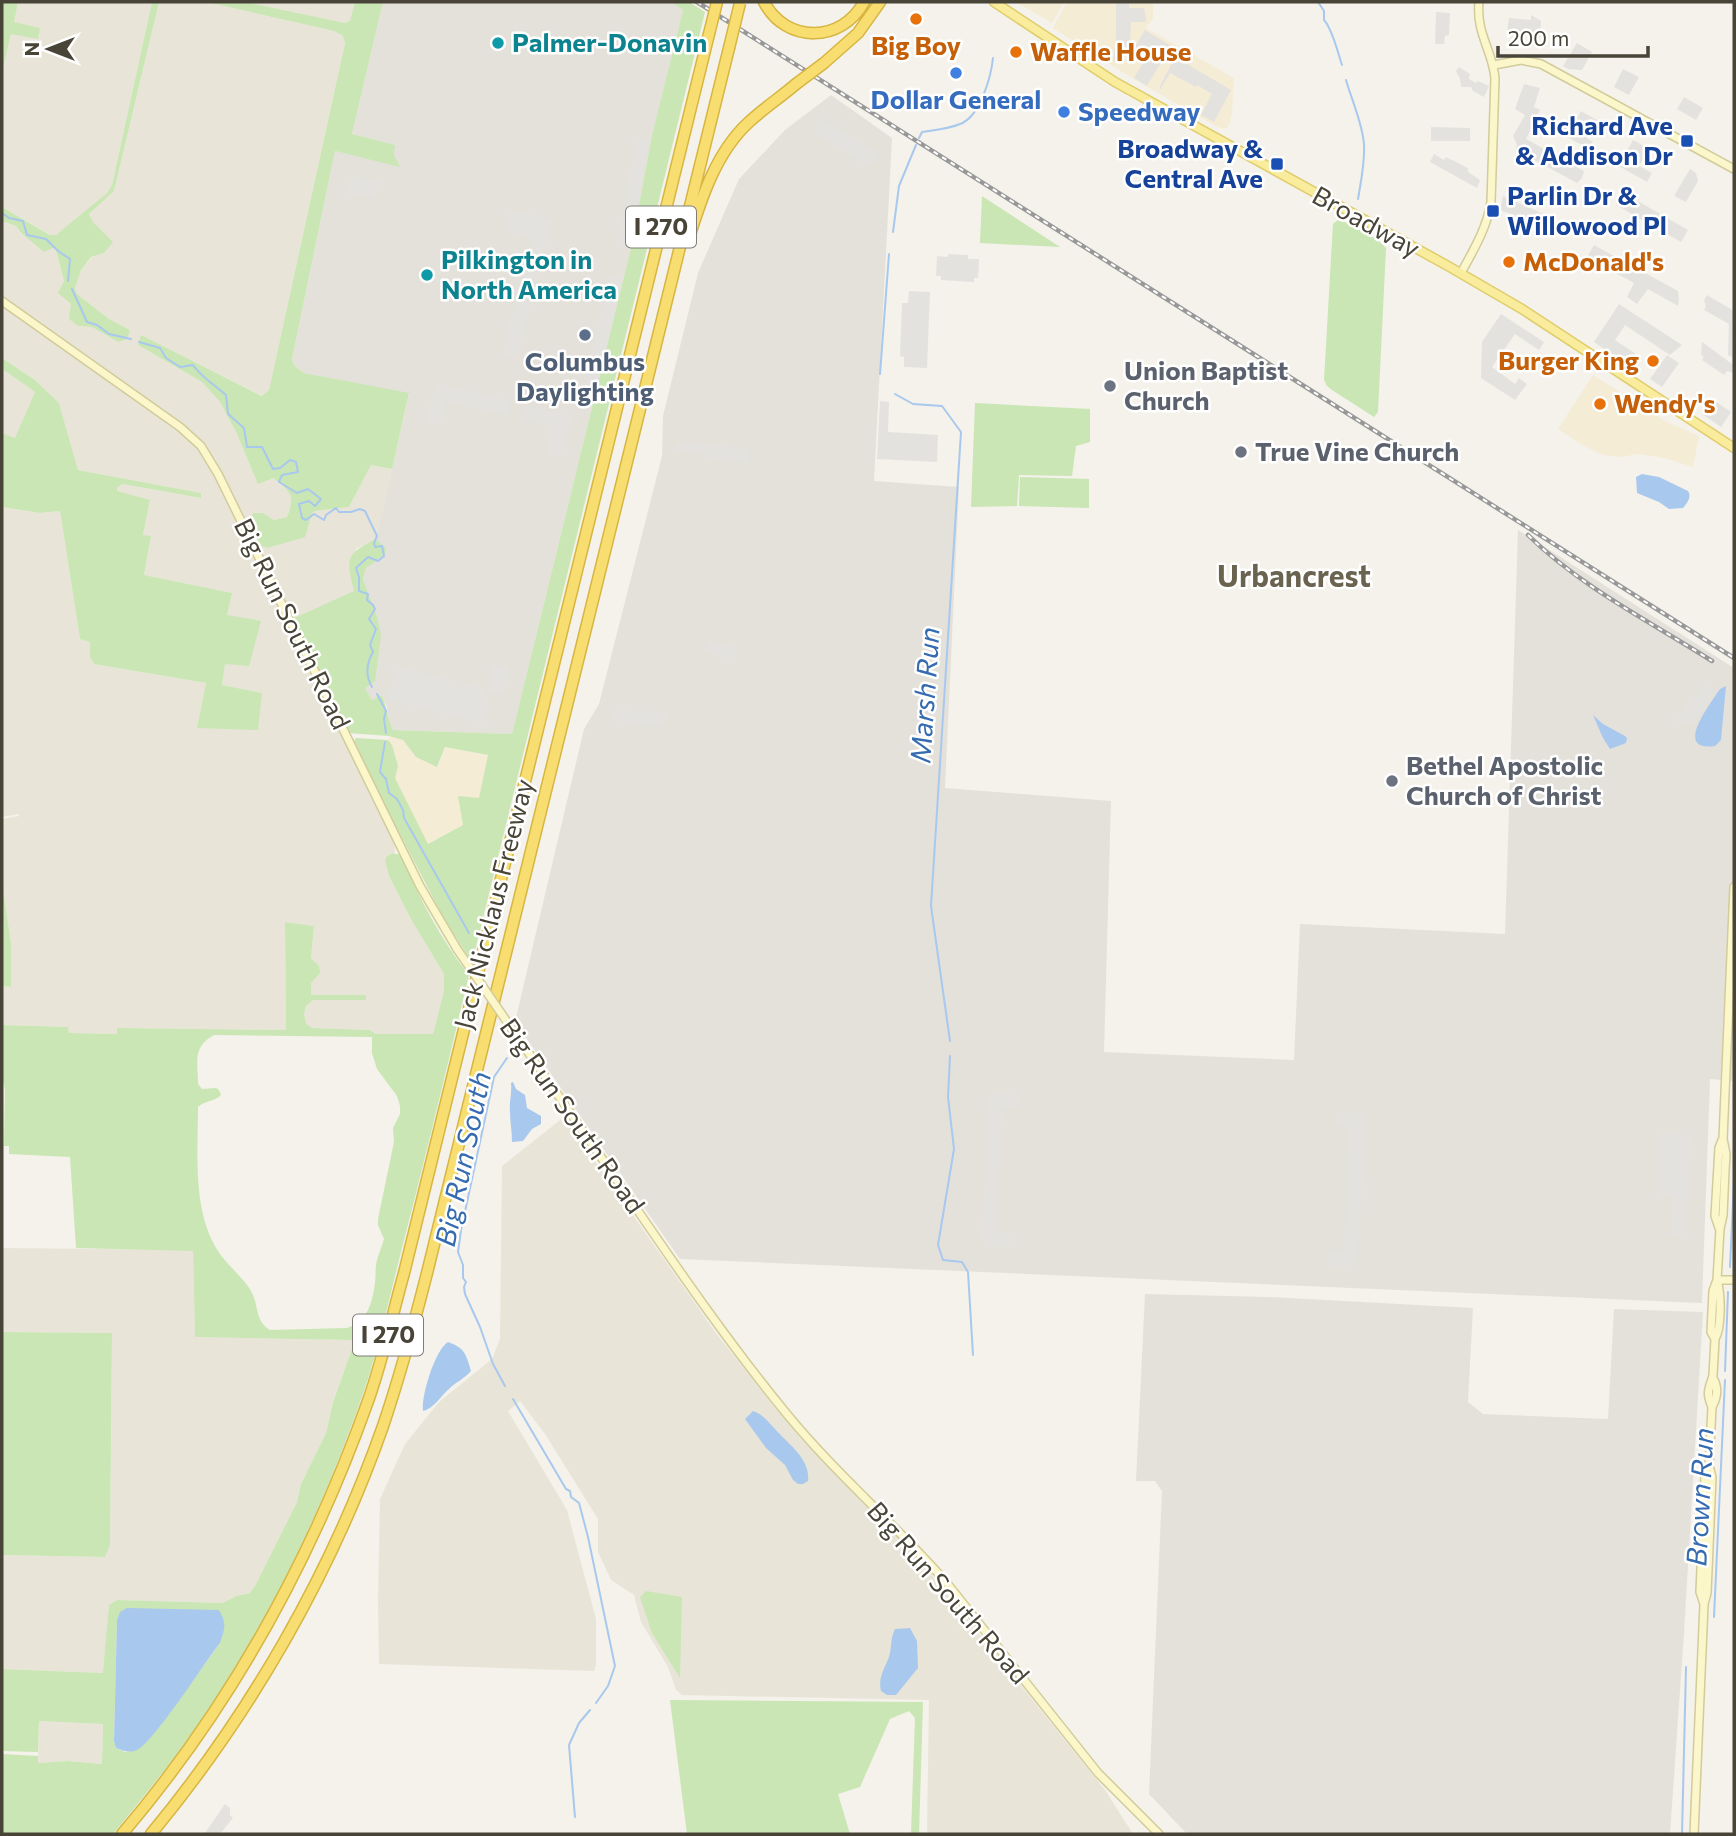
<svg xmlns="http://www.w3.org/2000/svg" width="1736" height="1836" viewBox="0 0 1736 1836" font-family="Commissioner,sans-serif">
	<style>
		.residential { fill: #e8e5d8 }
		.commercial { fill: #f5ecd6 }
		.industrial { fill: #e4e1db }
		.green { fill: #c9e6b4; fill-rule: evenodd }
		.parking { fill: #e3e2de }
		.water { fill: #a9c8ee }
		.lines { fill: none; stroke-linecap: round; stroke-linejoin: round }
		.stream { stroke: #a9c8ee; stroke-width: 2 }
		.secondary-casing { stroke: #d2cb9b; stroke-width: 10 }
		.primary-casing { stroke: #dfcd6d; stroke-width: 11 }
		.highway-casing { stroke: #d7b541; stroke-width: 13 }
		.secondary { stroke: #fcf7cb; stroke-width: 7 }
		.primary { stroke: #faec9d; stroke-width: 8 }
		.highway { stroke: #f8de71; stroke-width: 10 }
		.rail-casing { stroke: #989898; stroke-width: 4.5 }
		.rail { stroke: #fff; stroke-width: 2; stroke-dasharray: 5; stroke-linecap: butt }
		.secondary-bridge-casing { stroke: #d2cb9b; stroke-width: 10; stroke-linecap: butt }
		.highway-bridge-casing { stroke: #d7b541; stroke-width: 13; stroke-linecap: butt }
		.secondary-bridge { stroke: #fcf7cb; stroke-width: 7 }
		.highway-bridge { stroke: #f8de71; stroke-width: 10 }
		.food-dot { fill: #e8710a; stroke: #fff; stroke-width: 2.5 }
		.culture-dot { fill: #0f9aa8; stroke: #fff; stroke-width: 2.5 }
		.shop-dot { fill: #3f7fe0; stroke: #fff; stroke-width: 2.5 }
		.transit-dot { fill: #1a4fb4; stroke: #fff; stroke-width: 2.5 }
		.service-dot { fill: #5c6f8a; stroke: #fff; stroke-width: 2.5 }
		.worship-dot { fill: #6b7280; stroke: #fff; stroke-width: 2.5 }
		.labels { text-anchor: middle; stroke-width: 5; stroke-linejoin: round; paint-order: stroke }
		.shield { fill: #fff; stroke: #7f7c74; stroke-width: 2 }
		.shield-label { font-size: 24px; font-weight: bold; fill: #484438 }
		.culture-label { font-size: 26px; font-weight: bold; fill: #0d838f; stroke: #fff; text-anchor: start }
		.food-label { font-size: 26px; font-weight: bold; fill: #c56008; stroke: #fff; text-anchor: start }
		.shop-label { font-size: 26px; font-weight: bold; fill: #366cbe; stroke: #fff }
		.transit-label { font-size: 26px; font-weight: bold; fill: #164399; stroke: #fff; text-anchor: end }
		.street-label { font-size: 26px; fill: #484438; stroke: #fff }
		.service-label { font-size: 26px; font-weight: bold; fill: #4e5e75; stroke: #fff }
		.worship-label { font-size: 26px; font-weight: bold; fill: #5b616d; stroke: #fff; text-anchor: start }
		.water-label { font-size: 28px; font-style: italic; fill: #356bb0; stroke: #fff }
		.quarter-label { font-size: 30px; font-weight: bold; fill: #6a6350; stroke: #fff }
	</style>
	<rect width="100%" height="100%" fill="#f4f2ea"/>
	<!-- residential -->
	<path class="residential" d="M18 2H152L112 185 107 193 87 211 56 235H51L2 207V72L11 33 40 29 13 22Z
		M159 2H206L334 31 343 36 345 43 269 390 263 396 142 336 138 345 202 382 220 402 237 434 258 483 273 478 289 492 292 503 287 517 274 520 263 513 260 545 315 511 349 507 371 465 392 469 376 539 356 549 355 591 293 619 394 840 395 853H392L386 857 385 861 389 876 412 921 444 974V991L433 1034H376L370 1030 312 1028 305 1024 304 1014 306 1006 313 1000H366V996H311V983L318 966 311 958 314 926 285 922 286 1030 117 1028V1034L69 1033 68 1027 2 1025V986L10 987 11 943 2 882V819L19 816V814L2 817V507L40 513 60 511 80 639 90 641V657L94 664 206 683 197 728 262 693 222 685 225 663 227 615 231 593 144 575 151 537 143 535 150 500 117 492V488L121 484 201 498V493L78 470 59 403 35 380 2 358V221L16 226 21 234 55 247 64 282 78 326 92 327 118 342 130 330 109 319 77 294 75 287 81 270 92 257 104 253 89 214 114 191Z
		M246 2H355L350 22 345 23Z
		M2 369 35 392 15 439 2 433Z
		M564 1117 718 1336 800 1438 919 1559 1105 1790 1133 1834H927L929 1700 682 1695 676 1690 668 1667 641 1622 634 1595 611 1580 598 1552V1519L545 1434 520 1401 508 1411 567 1510 596 1619V1665L594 1671 379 1664 378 1602 380 1499 405 1444 439 1402 492 1359 500 1339 502 1166Z
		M2 1248 193 1250 195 1337 352 1340 353 1346 333 1401 326 1433 301 1484 297 1502 256 1584 250 1593 236 1596 223 1603 117 1600 109 1605 104 1673 2 1669V1555L105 1557 110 1545 112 1346V1333L2 1332Z
		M39 1721 103 1724 102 1764 68 1761 38 1763Z"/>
	<!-- commercial -->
	<path class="commercial" d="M1016 2H1064L1052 23Z
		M1067 2H1153V18L1146 28 1234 78 1232 113 1230 123 1226 129 1217 127 1117 69 1053 28Z
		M1593 375 1667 422 1699 436 1693 467 1664 458 1639 454 1620 457 1603 455 1584 446 1558 429Z
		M389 736 403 740 416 757 438 767 445 747 488 755 479 799 459 796 463 825 427 844 395 778 397 766 392 745 388 740Z"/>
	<!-- industrial -->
	<path class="industrial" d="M383 2H671L683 10 652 135 631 248 512 734 393 730 388 721 387 707 382 695 372 700 365 688 377 616 363 579 366 568 385 548 376 539 409 394 304 373 294 365 292 359 335 151 399 166 393 155 394 145 352 134Z
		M831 95 892 138 874 481 959 487 945 788 1111 801 1104 1052 1294 1060 1300 924 1505 934 1518 530 1734 668V1081L1710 1079 1702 1303 680 1259 515 1022 584 729 599 704 662 456 663 416 698 273 739 179 785 130Z
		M1145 1294 1269 1297 1473 1308 1468 1402 1483 1414 1608 1419 1614 1309 1703 1312 1684 1633 1670 1834H1187L1149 1794 1162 1491 1155 1481H1136Z"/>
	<!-- green -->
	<path class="green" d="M2 2H18L14 22 40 28 38 39 11 34 2 72Z
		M152 2H159L114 191 89 214 93 222 113 242 104 253 91 257 81 270 75 288 77 294 109 319 130 330 127 339 118 342 92 327 78 326 69 319 71 304 58 293 64 281 55 247 44 252 21 233 16 226 2 221V207L50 235H56L107 193 112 185Z
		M206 2H246L345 23 350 21 355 2H383L352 134 395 145 394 155 400 167 335 151 292 359 294 365 304 373 409 393 392 469 371 465 349 507 315 511 312 513 305 537 267 548 260 545 250 520 253 513H263L274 520 287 517C296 494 290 492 273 478L258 484 237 434 220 402 202 382 138 345 141 335 262 396 269 390 345 43 343 36 334 31Z
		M671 2H689L705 12 472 963 442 915 375 786 354 741 356 738 388 740 392 745 398 766 395 778 428 844 463 825 458 796 479 798 488 755 445 747 437 767 416 757 403 740 389 736 348 733 292 619 354 591C346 559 345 554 376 539L386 548 385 554 366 568 363 579 377 616 381 635 375 681 365 688 372 700 382 695C387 707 387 719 393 730L512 734 631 248 652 135 683 10Z
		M982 196 1060 247 980 243Z
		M1339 219 1378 240 1386 248 1378 412 1374 417 1332 390 1327 386 1324 380 1333 224Z
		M2 358 35 380 59 403 78 470 201 493V498L122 484 117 488V491L150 500 143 535 151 536 144 575 232 593 227 615 261 621 249 666 225 664 222 685 262 693 258 730 197 728 206 683 94 664 90 657V642L80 639 60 511 40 513 2 507V433L15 438 35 392 2 369Z
		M975 403 1090 409V442L1076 446 1072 476 1019 475 1017 506 971 507Z
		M1020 477 1089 479V508L1019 506Z
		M392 853 401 855C419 897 440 939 469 975 447 1067 425 1160 401 1252 388 1303 377 1356 359 1405 318 1520 264 1631 194 1730 169 1766 141 1800 113 1834H2V1754L38 1756V1763L68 1761 102 1764 103 1724 39 1721 38 1752 2 1751V1669L103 1673 109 1605 117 1600 223 1603 236 1596 250 1593 256 1584 297 1502 301 1484 326 1433 333 1402 353 1346 352 1340 195 1337 193 1251 76 1248 70 1157 9 1154V1146H4L5 1090 2 1075V1025L68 1027 69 1033 117 1034V1028L286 1030 285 922 314 926 311 958 319 966 320 973 311 983V995H366V1000H313L306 1006 304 1014 306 1024 312 1028 370 1030 376 1034H433L444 991V974L412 921 389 876 385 861 386 857ZM214 1035 372 1037V1053L377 1069 397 1096 400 1106V1114L393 1128 394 1142 378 1219V1225L384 1239C382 1246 379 1253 377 1260 375 1268 376 1276 375 1283 372 1303 368 1321 347 1328L270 1330C255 1321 259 1307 252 1293 246 1280 226 1264 218 1251 192 1211 198 1152 198 1107 205 1100 215 1102 221 1095L219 1090 216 1088 202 1089 198 1084C198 1062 192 1047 214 1035ZM117 1620 220 1643 160 1726 136 1750 125 1752 116 1748 114 1741Z
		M2 882 11 943V987L2 986Z
		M2 1332 112 1333 110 1545 105 1557 2 1555Z
		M646 1591 682 1597 680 1678 652 1633 640 1597Z
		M670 1700 923 1702 919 1834H911L915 1718 909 1711 890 1719 860 1787 838 1794 850 1834H687Z"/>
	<!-- parking -->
	<path class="parking" d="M1116 2H1129V8H1144L1146 17V22H1131L1130 43 1117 63 1113 61 1116 37Z
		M1436 12 1450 13 1449 35 1445 36 1444 44H1435Z
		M1531 15 1541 21 1540 38H1529V34L1507 32 1509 18 1531 20Z
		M1145 30 1171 46 1147 86 1134 78 1147 56 1134 48Z
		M1577 43 1592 52 1582 70 1568 69 1563 66Z
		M1175 57 1231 90 1214 122 1201 115 1212 94 1197 85 1196 87 1170 73 1160 90V86Z
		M1459 67 1470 74 1469 79 1476 83 1478 81 1489 86 1484 97 1473 91 1471 87H1461L1460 79 1456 71Z
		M1623 69 1639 77 1629 95 1614 87Z
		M1524 84 1540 88 1534 107 1540 110 1526 139 1584 171 1582 178 1577 183 1516 150 1517 145 1513 136 1525 115 1515 109Z
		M1684 97 1703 108 1696 120 1677 109Z
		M1581 111 1597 120 1587 138 1593 142 1589 149 1555 130 1560 121 1572 128Z
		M820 118 879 154 870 167 816 133 817 123Z
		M1431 127 1470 128V141H1431Z
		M637 140 649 142 631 239 621 246 618 245Z
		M1633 140 1649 149 1639 166 1652 173 1647 182 1610 161 1614 153 1623 158Z
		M1434 154 1444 160 1446 157 1468 168V172L1480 180 1477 188 1430 162Z
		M1690 169 1696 173 1698 181 1686 202 1674 196Z
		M352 176 379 182 375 199 348 193Z
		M1622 192 1688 230 1681 242 1616 205Z
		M1503 196 1537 211 1557 222 1551 234 1525 219 1500 210Z
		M522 212 551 221 517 356 503 353 532 238 505 231 510 213Z
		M1594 245 1678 291 1679 300 1678 306 1648 289 1637 304 1627 297 1634 283 1587 257Z
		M948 254 968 255V259H979L978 278H974V282L941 280V276H936L937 256 948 257Z
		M610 275 623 278 594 396 582 393Z
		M909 291 930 292 927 368 904 367V357L900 356 902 303H908Z
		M1707 295 1734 311V373L1727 371 1724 375 1702 360 1704 357 1701 355 1702 342 1732 364V357L1728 355 1729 324 1704 310 1706 307 1704 300Z
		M1619 304 1682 345 1670 355 1625 325 1615 340 1636 354 1628 365 1594 342Z
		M1501 314 1544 342 1539 350 1515 334 1492 367 1515 384 1519 378 1527 384 1515 400 1481 378 1482 342Z
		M1667 355 1679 363 1662 387 1650 379Z
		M438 384 511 402 509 416 446 401 440 425 427 420 433 396Z
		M1712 399 1731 412 1721 427 1702 414Z
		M880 401 889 402 888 432 938 435 937 462 877 459Z
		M526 406 571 416 561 455 558 454 557 456 547 454 553 426 521 420Z
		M678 442 750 449 749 463 709 459V454L677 451Z
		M707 642 736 647 733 659 705 652Z
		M494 664 509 668 502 695 488 691Z
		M399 667 449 680 448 685 463 689 465 684 483 688 482 693 485 694 489 708 483 723 387 699 388 691 394 683Z
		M1705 684 1715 690 1692 725 1688 723 1679 724 1676 722 1693 695 1696 697Z
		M611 711 666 712V716L663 726 622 725V720L611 716Z
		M990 1094 1018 1095 1017 1107 1002 1109 995 1231 1009 1233V1247L986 1246V1241H982Z
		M1337 1112 1365 1114 1358 1261H1354L1353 1266 1328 1265 1329 1250 1344 1249 1350 1128 1336 1125Z
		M1661 1134 1690 1136 1685 1236 1672 1235 1673 1195 1658 1194Z
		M225 1804 230 1808V1815L233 1818 220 1834 205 1833Z"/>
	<!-- water -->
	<path class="water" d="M1642 474 1659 477 1688 491C1692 497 1687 503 1683 508L1669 509 1659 502 1637 493 1636 477Z
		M1726 686 1721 740 1715 746C1672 752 1711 703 1720 689Z
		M1593 715 1603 724 1625 736 1627 738 1626 743 1610 749 1603 738Z
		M513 1082 516 1089 525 1095 527 1108 541 1116V1124L532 1129 523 1141 512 1142C512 1131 510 1122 510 1112 509 1102 512 1094 511 1083Z
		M448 1342C465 1348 466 1354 471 1371 464 1379 456 1382 449 1389 441 1396 433 1409 423 1411 421 1396 435 1350 448 1342Z
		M753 1411C763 1414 768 1422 775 1429 787 1443 811 1459 808 1481L803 1484H798L793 1480 785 1465 766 1448 745 1419Z
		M127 1608 219 1610C227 1624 225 1628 220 1643 205 1662 154 1742 137 1750 130 1753 123 1751 116 1748L114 1741 117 1620 120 1612Z
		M910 1628 917 1641 918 1668 896 1695H887L881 1691C878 1677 884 1670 889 1657 892 1648 890 1638 895 1629Z"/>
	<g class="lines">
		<!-- stream -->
		<path class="stream" d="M1318 2 1324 11V20C1332 28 1338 53 1342 65
			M1346 80C1352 101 1362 122 1364 144 1365 163 1361 181 1358 199
			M919 138 922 132C934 130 948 129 960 124 980 117 991 77 993 58
			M2 213 9 218 23 221 27 235 46 239 58 251 70 259 68 281
			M893 232 899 186 916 145
			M72 289 87 322 97 325 109 334 131 339
			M139 342 160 348 166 358 180 367 193 365C201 377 215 385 226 395L228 414 244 428 247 447H262L273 469 280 468 290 460 296 462 298 472 282 475 279 482 297 493 308 489 321 499 315 506 309 501 299 504 302 518 306 520 314 514 324 520 326 515 336 508 339 512H351L360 509 365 511 377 536 374 543 375 547 382 546 384 556 378 561 368 557 356 568 359 577V591L368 594 367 600 373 605 375 609 369 619 376 629 370 645 373 652C366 664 365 675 372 687
			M880 374 889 254
			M895 394 913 404 942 406 961 432 931 906 950 1041
			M377 694 386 711 384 719 386 733
			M385 742 380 772 386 779 389 793 397 799 403 810 404 818 469 933
			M950 1056 948 1097 954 1149 938 1245 943 1260 962 1262 968 1272 973 1355
			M1730 1267 1734 1181
			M1725 1371 1728 1292
			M505 1386 493 1364 480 1327 465 1294 464 1287 466 1282 463 1278V1265L458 1252 461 1230 494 1077 507 1058
			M513 1399 566 1489 570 1491 571 1497 579 1503 588 1537 615 1666 608 1686 596 1703
			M1714 1617 1725 1380
			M575 1817 569 1745 579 1723 590 1710
			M1682 1834 1686 1667"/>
		<!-- secondary casing -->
		<g class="secondary-casing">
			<path id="secondary" d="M1494 65 1521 60 1541 64 1734 169
				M1461 273C1473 251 1487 228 1491 202L1495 78C1492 49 1476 34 1479 2
				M2 301 180 427 201 446 218 474 420 886 457 949
				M512 1029C554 1089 595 1148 636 1208 684 1278 732 1347 786 1413 835 1473 895 1524 946 1582L1098 1773 1159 1834
				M1719 1228 1715 1216 1719 1148 1722 1140
				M1717 1280H1734
				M1715 1339C1722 1327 1721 1294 1717 1280
				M1712 1407C1717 1398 1719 1388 1713 1378
				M1704 1604 1700 1592 1705 1475 1709 1465 1712 1407C1705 1391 1710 1388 1713 1375L1715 1339 1711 1332 1713 1291 1717 1280 1720 1229 1723 1215 1725 1170 1726 1154 1723 1139 1734 887
				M1694 1834 1704 1604 1707 1593 1712 1477 1709 1466"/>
		</g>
		<!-- primary casing -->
		<g class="primary-casing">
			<path id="primary" d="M994 2 1115 82 1448 266 1522 309 1734 448"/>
		</g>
		<!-- highway casing -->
		<g class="highway-casing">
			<path id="highway" d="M764 2C786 44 842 43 864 2
				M824 63 858 33 880 2
				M688 241C701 199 716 152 749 122 764 108 781 97 796 84
				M122 1834C232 1705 311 1561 368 1401 383 1359 392 1316 404 1273L709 34
				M151 1834C251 1713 331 1574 383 1426 400 1376 414 1324 427 1273L729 48"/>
		</g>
		<!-- secondary -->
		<use href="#secondary" class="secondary"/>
		<!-- primary -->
		<use href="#primary" class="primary"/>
		<!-- highway -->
		<use href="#highway" class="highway"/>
		<!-- rail casing -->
		<g class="rail-casing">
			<path id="rail" d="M697 2 1734 658
				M1528 535C1581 587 1649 621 1712 661"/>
		</g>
		<!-- rail -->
		<use href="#rail" class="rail"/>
		<!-- secondary-bridge casing -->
		<g class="secondary-bridge-casing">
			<path id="secondary-bridge" d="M457 949 512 1029"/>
		</g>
		<!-- highway-bridge casing -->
		<g class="highway-bridge-casing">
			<path id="highway-bridge" d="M709 34 717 2
				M729 48 740 3
				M796 84 824 63"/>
		</g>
		<!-- secondary-bridge -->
		<use href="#secondary-bridge" class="secondary-bridge"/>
		<!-- highway-bridge -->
		<use href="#highway-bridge" class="highway-bridge"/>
	</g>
	<!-- markers -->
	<g class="food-dot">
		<circle cx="916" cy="19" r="7"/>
		<circle cx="1016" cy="52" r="7"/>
		<circle cx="1509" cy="262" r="7"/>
		<circle cx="1653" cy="361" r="7"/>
		<circle cx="1600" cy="404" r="7"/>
	</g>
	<g class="culture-dot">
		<circle cx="498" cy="43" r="7"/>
		<circle cx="427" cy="275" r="7"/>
	</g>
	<g class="shop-dot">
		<circle cx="956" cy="73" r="7"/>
		<circle cx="1064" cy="112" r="7"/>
	</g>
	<g class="transit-dot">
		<rect x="1680" y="134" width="14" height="14" rx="3.5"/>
		<rect x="1270" y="157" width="14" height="14" rx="3.5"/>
		<rect x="1486" y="204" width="14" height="14" rx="3.5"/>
	</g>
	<circle class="service-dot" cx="585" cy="335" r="7"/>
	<g class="worship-dot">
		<circle cx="1110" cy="386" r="7"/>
		<circle cx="1241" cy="452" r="7"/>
		<circle cx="1392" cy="781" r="7"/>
	</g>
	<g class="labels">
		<!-- shield labels -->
		<g class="shield">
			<rect x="626" y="206.5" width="70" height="41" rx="5"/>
			<rect x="353" y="1314.5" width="70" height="41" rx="5"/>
		</g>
		<g class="shield-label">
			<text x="661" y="235">I 270</text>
			<text x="388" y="1343">I 270</text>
		</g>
		<!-- culture labels -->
		<g class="culture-label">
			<text x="512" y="52">Palmer-Donavin</text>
			<text x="441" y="269">Pilkington in<tspan x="441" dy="30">North America</tspan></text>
		</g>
		<!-- food labels -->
		<g class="food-label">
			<text x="916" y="55" text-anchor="middle">Big Boy</text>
			<text x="1030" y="61">Waffle House</text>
			<text x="1523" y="271">McDonald's</text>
			<text x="1639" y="370" text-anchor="end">Burger King</text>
			<text x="1614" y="413">Wendy's</text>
		</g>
		<!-- shop labels -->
		<g class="shop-label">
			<text x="956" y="109">Dollar General</text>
			<text x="1078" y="121" text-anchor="start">Speedway</text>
		</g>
		<!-- transit labels -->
		<g class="transit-label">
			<text x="1673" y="135">Richard Ave<tspan x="1673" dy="30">&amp; Addison Dr</tspan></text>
			<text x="1263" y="158">Broadway &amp;<tspan x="1263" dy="30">Central Ave</tspan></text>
			<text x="1507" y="205" text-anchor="start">Parlin Dr &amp;<tspan x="1507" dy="30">Willowood Pl</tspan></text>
		</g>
		<!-- street labels -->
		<g class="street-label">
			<text transform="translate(1366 222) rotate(29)" y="9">Broadway</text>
			<text transform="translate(292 624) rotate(64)" y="9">Big Run South Road</text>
			<text transform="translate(494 904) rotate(-76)" y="9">Jack Nicklaus Freeway</text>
			<text transform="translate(572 1116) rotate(55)" y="9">Big Run South Road</text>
			<text transform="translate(948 1593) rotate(49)" y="9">Big Run South Road</text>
		</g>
		<!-- service labels -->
		<g class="service-label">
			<text x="585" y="371">Columbus<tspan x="585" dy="30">Daylighting</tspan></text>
		</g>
		<!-- worship labels -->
		<g class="worship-label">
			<text x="1124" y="380">Union Baptist<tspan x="1124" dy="30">Church</tspan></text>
			<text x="1255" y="461">True Vine Church</text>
			<text x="1406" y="775">Bethel Apostolic<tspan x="1406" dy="30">Church of Christ</tspan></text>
		</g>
		<!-- water labels -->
		<g class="water-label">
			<text transform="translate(925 695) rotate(-86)" y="10">Marsh Run</text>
			<text transform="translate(463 1159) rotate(-78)" y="10">Big Run South</text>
			<text transform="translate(1700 1497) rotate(-87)" y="10">Brown Run</text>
		</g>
		<!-- quarter labels -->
		<g class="quarter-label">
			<text x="1294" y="587">Urbancrest</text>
		</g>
	</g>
	<!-- border -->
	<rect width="1736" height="1836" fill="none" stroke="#484438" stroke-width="7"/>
	<!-- north arrow -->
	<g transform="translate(49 49) rotate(270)" stroke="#ffffff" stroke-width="5" paint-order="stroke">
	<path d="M0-5L12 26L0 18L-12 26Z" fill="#484438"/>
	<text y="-10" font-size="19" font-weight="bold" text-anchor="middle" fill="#484438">N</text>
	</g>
	<!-- scale -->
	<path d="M1498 46v10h150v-10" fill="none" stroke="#484438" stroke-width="3.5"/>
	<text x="1508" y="46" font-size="21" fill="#484438" stroke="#ffffff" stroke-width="5" paint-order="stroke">200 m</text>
</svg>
